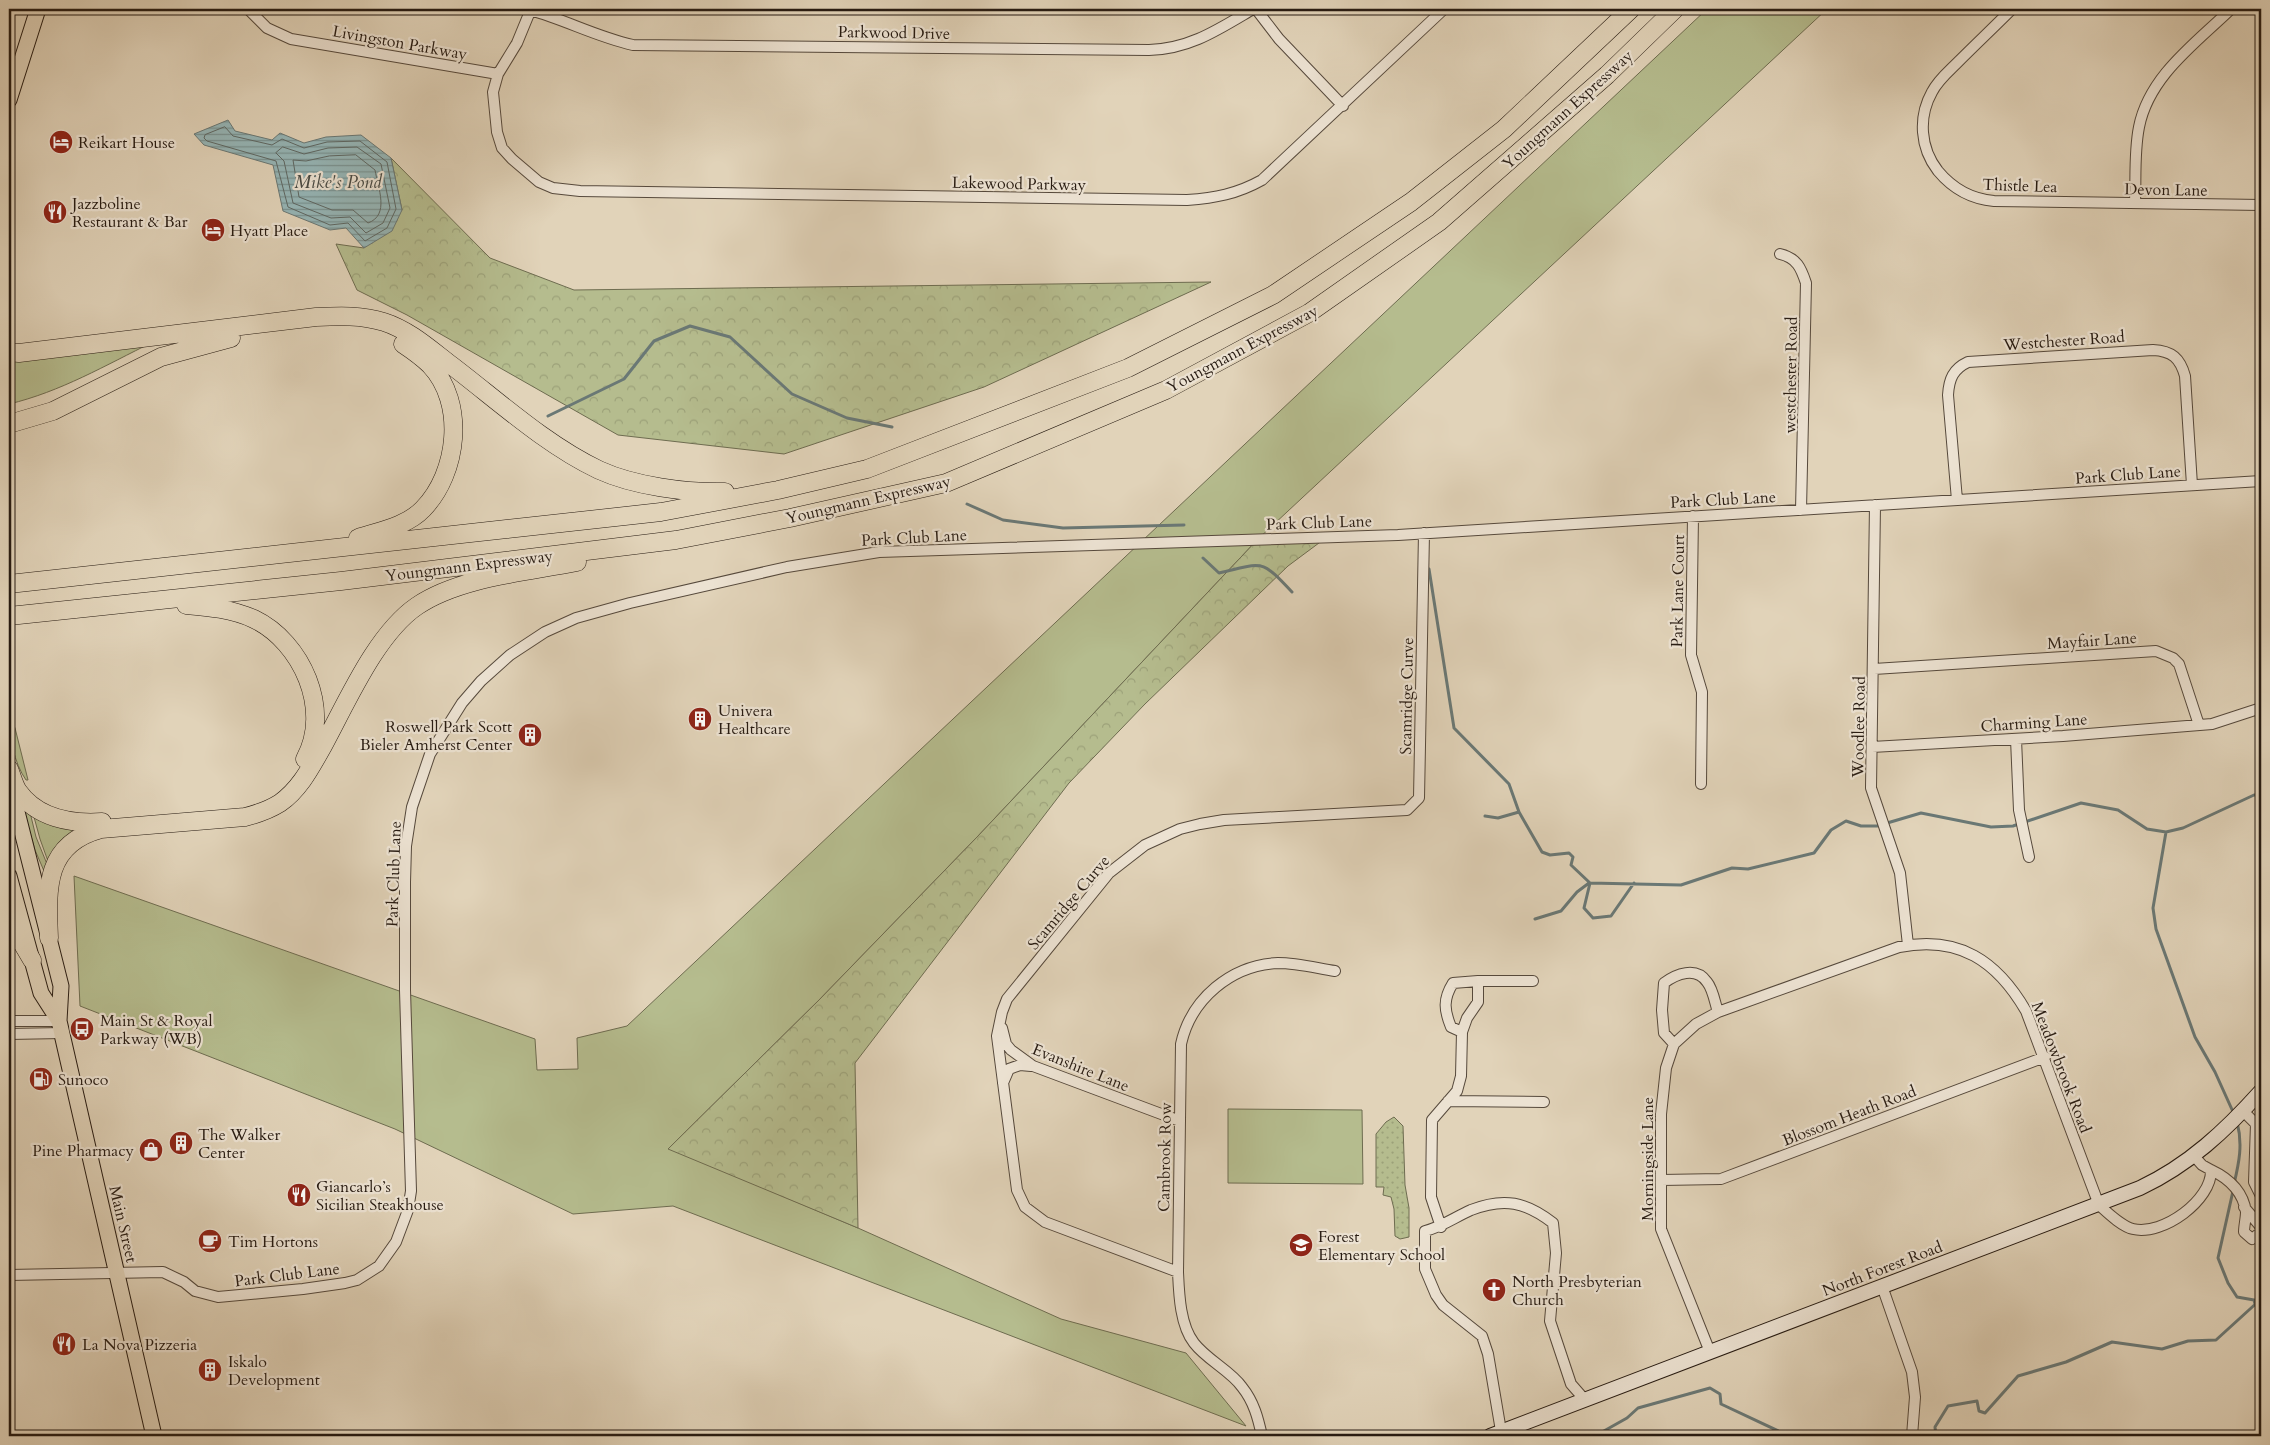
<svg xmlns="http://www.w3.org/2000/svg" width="2270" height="1445" viewBox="0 0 2270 1445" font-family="Cardo,serif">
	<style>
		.grass { fill: #b5bc8e; stroke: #6e6c50 }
		.forest { fill: url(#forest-crowns); stroke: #6e6c50 }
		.park { fill: url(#park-dots); stroke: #6e6c50 }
		.water { fill: url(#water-rules); stroke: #6a7875 }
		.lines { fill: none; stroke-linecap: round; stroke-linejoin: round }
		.shore { stroke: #5e6864; stroke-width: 1 }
		.stream { stroke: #6a7875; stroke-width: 3 }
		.street-casing { stroke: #56493c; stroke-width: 12 }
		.secondary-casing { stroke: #271b12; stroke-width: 16 }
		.primary-casing { stroke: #271b12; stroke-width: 17 }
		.highway-casing { stroke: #271b12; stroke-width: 19 }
		.street { stroke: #ece2d2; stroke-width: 10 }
		.secondary { stroke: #ece2d2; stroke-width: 14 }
		.primary { stroke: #e1d3b9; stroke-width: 15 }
		.highway { stroke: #e1d3b9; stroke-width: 18 }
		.labels { text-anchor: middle; stroke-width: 4.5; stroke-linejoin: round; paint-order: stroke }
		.street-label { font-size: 16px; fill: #271b12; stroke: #ece2d2 }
		.poi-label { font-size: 16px; fill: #271b12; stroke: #ece2d2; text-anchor: start }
		.water-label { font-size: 18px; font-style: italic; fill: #484a44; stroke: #ece2d2 }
	</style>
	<defs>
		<pattern id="forest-crowns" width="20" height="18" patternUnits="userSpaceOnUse" patternTransform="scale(1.25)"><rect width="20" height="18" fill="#b5bc8e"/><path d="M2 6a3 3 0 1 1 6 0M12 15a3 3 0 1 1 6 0" fill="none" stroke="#9ca179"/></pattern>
		<pattern id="park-dots" width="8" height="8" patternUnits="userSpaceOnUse" patternTransform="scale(1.25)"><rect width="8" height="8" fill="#b5bc8e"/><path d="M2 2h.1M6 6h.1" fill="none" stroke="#9ca179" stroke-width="1.8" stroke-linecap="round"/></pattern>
		<pattern id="water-rules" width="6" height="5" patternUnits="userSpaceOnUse" patternTransform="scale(1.25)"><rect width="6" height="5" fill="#96b6b7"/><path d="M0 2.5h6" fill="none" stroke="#7a9393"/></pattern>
	</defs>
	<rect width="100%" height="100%" fill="#e1d3b9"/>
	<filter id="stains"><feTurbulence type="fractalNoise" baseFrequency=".004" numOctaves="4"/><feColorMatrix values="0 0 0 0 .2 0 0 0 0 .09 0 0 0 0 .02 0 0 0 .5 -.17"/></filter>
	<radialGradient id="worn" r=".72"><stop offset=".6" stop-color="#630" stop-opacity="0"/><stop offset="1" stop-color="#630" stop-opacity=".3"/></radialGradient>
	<!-- grass -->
	<path class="grass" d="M1707 9H1827L1258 539 978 836 819 1000 669 1148 858 1228 1061 1319 1186 1353 1246 1426 673 1206 573 1214 395 1129 80 1006 74 876 535 1039 537 1070 578 1069 577 1038 627 1026Z
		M153 342C106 365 60 392 9 404V355Z
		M9 716 15 728 28 780H26C14 763 9 736 9 716Z
		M20 797 27 800 36 837 49 869 44 871 35 850Z
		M31 806 81 824 49 864 40 839Z
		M1228 1109 1362 1110 1363 1184 1228 1183Z"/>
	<!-- forest -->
	<path class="forest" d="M391 158 490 258 574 290 1211 282 984 387 784 454 618 435 407 315 357 290 336 244 364 248 402 210Z
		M1327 537 1288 566 1145 704 1069 783 855 1063 858 1228 668 1149 819 1000 978 836 1258 539Z"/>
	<!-- park -->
	<path class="park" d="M1394 1117 1403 1126 1405 1185 1409 1208V1237L1400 1239 1395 1236 1394 1209 1391 1197 1383 1195 1384 1187H1376V1134L1386 1122Z"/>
	<!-- water -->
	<path class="water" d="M228 120 235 131 272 140 280 133 304 143 326 137 361 135 391 158 402 210 392 231 364 248 346 228 330 230 283 211 273 165 204 145 194 134Z"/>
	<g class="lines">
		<!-- shore -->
		<path class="shore" d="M225 127 233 136 272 145 282 139 304 148 327 142 360 141 387 162 396 209 387 228 365 241 348 223 330 225 288 207 276 161 207 141 204 138 205 135Z
			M283 147 304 154 328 148 357 147 381 164 390 208 383 223 366 233 350 217 331 218 293 203 284 161 276 153Z
			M356 155 375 170C378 188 390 215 368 223L353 210H332L299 197 293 160 306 161 329 156Z"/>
		<!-- stream -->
		<path class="stream" d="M548 416 624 379 654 341 690 326 730 337 792 394 847 418 892 427
			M967 504 1003 520 1063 528 1184 525
			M1203 558 1219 573C1264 563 1260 558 1292 592
			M1429 569 1454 728 1509 784 1519 812 1542 852 1550 855 1569 853 1573 857 1571 865 1590 883 1681 885 1732 868 1748 869 1814 853 1831 830 1846 821 1861 826H1877L1921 813 1991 827 2013 826 2081 803 2118 810 2147 829 2166 832 2183 828 2254 795H2261
			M1485 816 1498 818 1519 812
			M2166 832 2153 908 2156 929 2195 1037 2215 1072 2234 1114
			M1590 883 1584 908 1593 918 1611 916 1634 883
			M1535 919 1561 911 1577 892 1589 883
			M2234 1184C2239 1163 2243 1144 2237 1122
			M2233 1191 2218 1258 2228 1283 2237 1297 2254 1300 2255 1304
			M1571 1436H1574
			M1595 1436 1627 1418 1638 1408 1710 1388 1720 1394 1721 1404 1789 1436
			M1936 1436 1935 1427 1948 1406 1977 1401 1979 1411 1985 1413 2018 1376 2066 1362 2112 1342 2162 1349 2188 1341 2216 1340 2261 1299"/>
		<!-- street casing -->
		<g class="street-casing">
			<path id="street" d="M248 9 267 28 291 39 498 74
				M531 9 517 43 498 74 493 92 497 132 502 148 512 159 539 182 553 188 580 191 1187 200C1215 198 1237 194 1262 180L1444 9
				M1256 9 1279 39 1343 106
				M2012 9C1994 27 1975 45 1957 63 1948 72 1938 80 1932 92 1918 117 1920 148 1938 171 1953 189 1971 199 1994 201L2261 205
				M530 10C566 20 597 37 633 45L1149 50C1190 49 1219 29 1253 9
				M2135 203C2136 178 2134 152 2139 127 2149 76 2196 43 2231 9
				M1780 254C1797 258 1801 268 1806 283L1801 510
				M1957 500 1948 395C1949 379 1953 369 1968 362L2153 350C2172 351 2180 358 2185 376L2192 485
				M1875 505 1871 788 1900 873 1908 945
				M1693 516 1691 655 1702 692 1701 784
				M1874 669 2156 651 2173 658 2179 664 2199 725
				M2016 739 2019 810 2029 857
				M1872 747 2063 736 2212 724 2261 708
				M9 1021H59
				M1002 1028 1006 1044 1011 1050 1033 1066 1180 1121
				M1462 1032 1451 1027C1444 1010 1443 999 1453 983L1478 981H1533
				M9 1034 62 1033
				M1674 1044 1664 1033 1662 1010 1664 983C1676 974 1696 966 1707 982 1713 989 1715 1003 1718 1012
				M1003 1083 1009 1069 1020 1065 1031 1066
				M1448 1101 1544 1102
				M2243 1111 2256 1124 2254 1182 2261 1196
				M2211 1170C2228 1178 2243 1191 2246 1212 2246 1218 2244 1226 2244 1232L2252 1239 2261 1232
				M1661 1180 1721 1179 2045 1057
				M2244 1207 2261 1227
				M1441 1227 1431 1197 1432 1120 1457 1091 1461 1076 1462 1032 1467 1018 1478 1002V981
				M1178 1272 1045 1222 1025 1207 1017 1190 997 1036 1002 1012 1007 999 1109 873 1145 845 1180 829 1200 824 1224 820 1407 810 1419 798 1424 533
				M9 1275 163 1272 184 1282 195 1291 218 1297 303 1289 345 1283 357 1280 379 1266 396 1242 408 1210 411 1191 405 990V882L406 846 412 807 430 754 462 703 481 681 510 655 545 632 576 618 630 603 787 567 879 552 1398 535 2261 481
				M1882 1286 1912 1372 1915 1397 1912 1436
				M1710 1352 1661 1229V1114L1666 1068 1674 1044 1696 1024 1718 1012 1899 947C1959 935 1997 961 2026 1011L2099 1205C2108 1213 2121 1226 2133 1229 2163 1236 2212 1200 2211 1170L2202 1165 2194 1156
				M1501 1431 1488 1354 1482 1336 1443 1305 1436 1295 1425 1269V1231C1442 1227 1455 1217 1471 1210 1504 1197 1526 1202 1553 1223L1556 1253 1550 1321 1571 1384 1585 1400
				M1262 1436C1258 1418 1254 1402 1242 1387 1231 1371 1207 1360 1194 1343 1180 1325 1179 1294 1178 1272L1181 1044C1191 999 1231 965 1278 963 1297 963 1316 968 1335 971"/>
		</g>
		<!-- secondary casing -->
		<g class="secondary-casing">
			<path id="secondary" d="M1490 1436 2140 1188C2189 1165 2226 1130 2261 1091"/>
		</g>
		<!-- primary casing -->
		<g class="primary-casing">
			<path id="primary" d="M9 100 38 9
				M9 780 61 986 59 1021 154 1436
				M9 876 41 993 59 1021"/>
		</g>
		<!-- highway casing -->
		<g class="highway-casing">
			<path id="highway" d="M9 352 19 353 316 317C339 316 362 315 384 322 409 330 430 349 451 365 497 400 546 445 599 470 634 486 686 493 725 492
				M9 424 53 411 161 357 231 338
				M358 538C380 531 407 526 423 509 458 473 466 403 430 365 422 357 412 350 403 344
				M9 584 661 512 778 490 867 469 1128 368 1273 295 1411 202 1504 129 1631 9
				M186 605C209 607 232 609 254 619 302 642 332 710 305 759
				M9 616 341 581 676 540 790 518 946 483 1166 390 1309 313 1439 222 1607 75 1675 9
				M9 769C12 776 14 785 18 791 37 818 71 824 102 822
				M9 921 32 960
				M49 938C47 889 44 844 101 829L245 817C257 814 269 810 280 803 300 789 311 767 323 746 347 702 376 634 417 606 460 577 527 572 577 562"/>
		</g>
		<!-- street -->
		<use href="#street" class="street"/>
		<!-- secondary -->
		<use href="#secondary" class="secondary"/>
		<!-- primary -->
		<use href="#primary" class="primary"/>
		<!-- highway -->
		<use href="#highway" class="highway"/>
	</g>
	<!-- icons -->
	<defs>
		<g id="hotel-disc" transform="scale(1.25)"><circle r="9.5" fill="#8f2418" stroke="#ece2d2"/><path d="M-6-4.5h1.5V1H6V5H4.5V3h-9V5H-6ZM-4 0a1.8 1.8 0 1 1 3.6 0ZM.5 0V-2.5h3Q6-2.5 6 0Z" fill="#fff"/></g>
		<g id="restaurant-disc" transform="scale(1.25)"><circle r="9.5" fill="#8f2418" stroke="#ece2d2"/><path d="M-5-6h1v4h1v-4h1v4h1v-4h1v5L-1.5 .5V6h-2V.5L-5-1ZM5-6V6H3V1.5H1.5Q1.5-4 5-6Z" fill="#fff"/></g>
		<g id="building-disc" transform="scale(1.25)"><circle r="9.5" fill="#8f2418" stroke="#ece2d2"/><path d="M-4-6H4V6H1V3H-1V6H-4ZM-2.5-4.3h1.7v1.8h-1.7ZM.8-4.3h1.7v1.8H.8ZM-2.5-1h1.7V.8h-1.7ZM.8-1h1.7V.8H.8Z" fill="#fff"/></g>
		<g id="bus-disc" transform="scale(1.25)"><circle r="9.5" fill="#8f2418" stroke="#ece2d2"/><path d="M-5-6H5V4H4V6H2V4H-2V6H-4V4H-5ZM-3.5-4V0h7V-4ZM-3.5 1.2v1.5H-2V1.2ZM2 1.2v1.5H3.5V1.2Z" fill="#fff"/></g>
		<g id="fuel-disc" transform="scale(1.25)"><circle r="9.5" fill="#8f2418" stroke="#ece2d2"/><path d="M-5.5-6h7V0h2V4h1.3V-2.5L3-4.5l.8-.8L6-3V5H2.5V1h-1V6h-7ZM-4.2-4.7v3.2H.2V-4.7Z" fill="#fff"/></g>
		<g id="shop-disc" transform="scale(1.25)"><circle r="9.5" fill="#8f2418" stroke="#ece2d2"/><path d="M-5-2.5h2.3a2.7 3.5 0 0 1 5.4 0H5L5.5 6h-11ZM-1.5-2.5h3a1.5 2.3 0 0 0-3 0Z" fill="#fff"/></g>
		<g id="cafe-disc" transform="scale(1.25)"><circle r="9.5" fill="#8f2418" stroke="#ece2d2"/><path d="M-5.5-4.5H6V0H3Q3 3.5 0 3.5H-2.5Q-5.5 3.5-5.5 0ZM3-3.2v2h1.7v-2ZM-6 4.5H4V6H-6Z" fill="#fff"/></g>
		<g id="school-disc" transform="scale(1.25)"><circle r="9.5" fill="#8f2418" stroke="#ece2d2"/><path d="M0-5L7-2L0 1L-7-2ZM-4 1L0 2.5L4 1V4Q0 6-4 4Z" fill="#fff"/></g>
		<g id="church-disc" transform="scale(1.25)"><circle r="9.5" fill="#8f2418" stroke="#ece2d2"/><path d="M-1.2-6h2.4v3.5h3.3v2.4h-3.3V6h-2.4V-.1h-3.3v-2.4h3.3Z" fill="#fff"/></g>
	</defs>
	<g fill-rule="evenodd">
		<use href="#hotel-disc" x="61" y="142"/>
		<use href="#restaurant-disc" x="55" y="212"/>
		<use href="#hotel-disc" x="213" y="230"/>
		<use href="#building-disc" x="700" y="719"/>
		<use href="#building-disc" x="530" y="735"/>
		<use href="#bus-disc" x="82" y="1029"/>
		<use href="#fuel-disc" x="41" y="1079"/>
		<use href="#building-disc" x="181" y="1143"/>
		<use href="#shop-disc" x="151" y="1150"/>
		<use href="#restaurant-disc" x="299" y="1195"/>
		<use href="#cafe-disc" x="210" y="1241"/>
		<use href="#school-disc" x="1301" y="1245"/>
		<use href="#church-disc" x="1494" y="1290"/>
		<use href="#restaurant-disc" x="64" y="1344"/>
		<use href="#building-disc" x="210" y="1370"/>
	</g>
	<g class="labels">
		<!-- street labels -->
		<g class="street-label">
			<text transform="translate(894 32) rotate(1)" y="6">Parkwood Drive</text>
			<text transform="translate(400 42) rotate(10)" y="6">Livingston Parkway</text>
			<text transform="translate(1567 109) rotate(-42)" y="6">Youngmann Expressway</text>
			<text transform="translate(1019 183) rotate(1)" y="6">Lakewood Parkway</text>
			<text transform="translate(2020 185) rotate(2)" y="6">Thistle Lea</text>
			<text transform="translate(2166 189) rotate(1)" y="6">Devon Lane</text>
			<text transform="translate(2064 340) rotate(-4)" y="6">Westchester Road</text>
			<text transform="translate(1242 348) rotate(-28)" y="6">Youngmann Expressway</text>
			<text transform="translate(1790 375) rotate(-89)" y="6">westchester Road</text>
			<text transform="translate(2128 474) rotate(-4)" y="6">Park Club Lane</text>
			<text transform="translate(868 499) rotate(-13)" y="6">Youngmann Expressway</text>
			<text transform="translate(1723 499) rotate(-3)" y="6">Park Club Lane</text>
			<text transform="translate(1319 522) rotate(-2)" y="6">Park Club Lane</text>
			<text transform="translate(914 537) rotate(-3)" y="6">Park Club Lane</text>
			<text transform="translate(469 565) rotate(-7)" y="6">Youngmann Expressway</text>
			<text transform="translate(1677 591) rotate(-89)" y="6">Park Lane Court</text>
			<text transform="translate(2092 640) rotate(-4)" y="6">Mayfair Lane</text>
			<text transform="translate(1406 696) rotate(-89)" y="6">Scamridge Curve</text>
			<text transform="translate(2034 722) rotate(-4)" y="6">Charming Lane</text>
			<text transform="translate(1858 727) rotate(-89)" y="6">Woodlee Road</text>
			<text transform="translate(393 874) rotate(-88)" y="6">Park Club Lane</text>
			<text transform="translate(1068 902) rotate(-50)" y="6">Scamridge Curve</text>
			<text transform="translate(1081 1067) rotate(22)" y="6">Evanshire Lane</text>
			<text transform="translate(2062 1067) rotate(69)" y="6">Meadowbrook Road</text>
			<text transform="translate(1849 1115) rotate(-21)" y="6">Blossom Heath Road</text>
			<text transform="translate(1164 1157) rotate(-89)" y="6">Cambrook Row</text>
			<text transform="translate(1647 1159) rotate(-90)" y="6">Morningside Lane</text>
			<text transform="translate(124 1224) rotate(77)" y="6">Main Street</text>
			<text transform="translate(1882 1268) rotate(-21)" y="6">North Forest Road</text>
			<text transform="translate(287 1274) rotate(-7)" y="6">Park Club Lane</text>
		</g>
		<!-- poi labels -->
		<g class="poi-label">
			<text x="78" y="148">Reikart House</text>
			<text x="72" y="209">Jazzboline<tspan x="72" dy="18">Restaurant &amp; Bar</tspan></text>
			<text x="230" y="236">Hyatt Place</text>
			<text x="718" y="716">Univera<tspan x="718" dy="18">Healthcare</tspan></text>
			<text x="512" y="732" text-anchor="end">Roswell Park Scott<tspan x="512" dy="18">Bieler Amherst Center</tspan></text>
			<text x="100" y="1026">Main St &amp; Royal<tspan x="100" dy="18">Parkway (WB)</tspan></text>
			<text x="58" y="1085">Sunoco</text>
			<text x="198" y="1140">The Walker<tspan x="198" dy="18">Center</tspan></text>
			<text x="134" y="1156" text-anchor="end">Pine Pharmacy</text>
			<text x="316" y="1192">Giancarlo’s<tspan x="316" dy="18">Sicilian Steakhouse</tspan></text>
			<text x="1318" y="1242">Forest<tspan x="1318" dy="18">Elementary School</tspan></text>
			<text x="228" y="1247">Tim Hortons</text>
			<text x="1512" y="1287">North Presbyterian<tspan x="1512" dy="18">Church</tspan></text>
			<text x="82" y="1350">La Nova Pizzeria</text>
			<text x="228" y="1367">Iskalo<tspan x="228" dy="18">Development</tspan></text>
		</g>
		<!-- water labels -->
		<g class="water-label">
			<text x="338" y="188">Mike's Pond</text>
		</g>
	</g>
	<!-- margin -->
	<rect width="2270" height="1445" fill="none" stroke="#e1d3b9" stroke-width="30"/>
	<rect x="10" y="10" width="2250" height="1425" fill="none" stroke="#271b12" stroke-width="2.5"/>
	<rect x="15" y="15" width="2240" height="1415" fill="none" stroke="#271b12"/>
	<rect width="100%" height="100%" filter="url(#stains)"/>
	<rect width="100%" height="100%" fill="url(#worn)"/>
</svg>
